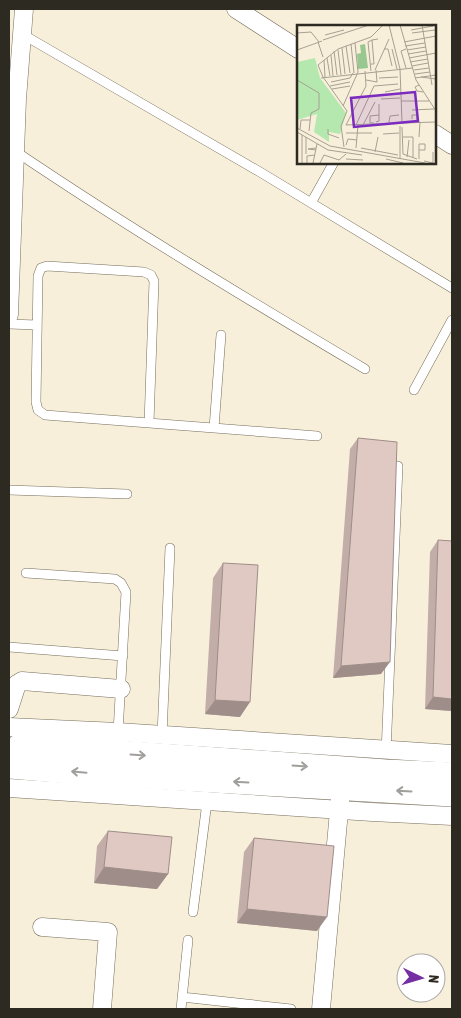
<svg xmlns="http://www.w3.org/2000/svg" width="461" height="1018" viewBox="0 0 461 1018" font-family="'Asap Condensed',sans-serif">
	<style>
		.lines { fill: none; stroke-linecap: round; stroke-linejoin: round }
		.lane-casing { stroke: #756d5b; stroke-width: 10 }
		.street-casing { stroke: #756d5b; stroke-width: 19 }
		.secondary-casing { stroke: #756d5b; stroke-width: 26 }
		.lane { stroke: #fff; stroke-width: 9 }
		.street { stroke: #fff; stroke-width: 18 }
		.secondary { stroke: #fff; stroke-width: 25 }
		.wall { fill: #c2ada8 }
		.shaded-wall { fill: #9e8d88 }
		.building { fill: #e1c9c3; stroke: #9e8d88 }
		.oneway { stroke: #a09f9c }
		.inset-road { fill: none; stroke: #a7a091; stroke-width: 1 }
		.view { fill: #7b2cbf; fill-opacity: 0.15; stroke: #7b2cbf; stroke-width: 2.5 }
		.inset-edge { fill: none; stroke: #2d2a22; stroke-width: 2.5 }
	</style>
	<rect width="100%" height="100%" fill="#f8efdb"/>
	<g class="lines">
		<!-- lane casing -->
		<g class="lane-casing">
			<path id="lane" d="M22 34 260 172 452 288
				M15 151C129 228 247 299 365 369
				M311 203 334 162
				M9 324 37 325
				M414 390 452 320
				M149 423 154 281 151 275 144 272 47 266 41 268 38 276 36 402 38 410 45 415 317 436
				M214 428 221 335
				M9 490 127 494
				M26 573 115 579 121 583 126 592 118 732
				M9 647 123 656
				M162 735 170 548
				M386 753 398 466
				M193 912 207 802
				M182 997 291 1009
				M181 1009 188 940"/>
		</g>
		<!-- street casing -->
		<g class="street-casing">
			<path id="street" d="M236 9 298 49
				M435 134 452 145
				M9 315 17 99 24 9
				M9 709 17 684 22 681 121 689
				M9 727 118 732 452 754
				M9 788 372 812 452 816
				M42 927 108 932 102 1009
				M321 1009 340 800"/>
		</g>
		<!-- secondary casing -->
		<g class="secondary-casing">
			<path id="secondary" d="M20 746 386 772 452 775
				M10 766 92 773 452 794"/>
		</g>
		<!-- lane -->
		<use href="#lane" class="lane"/>
		<!-- street -->
		<use href="#street" class="street"/>
		<!-- secondary -->
		<use href="#secondary" class="secondary"/>
	</g>
	<!-- wall -->
	<path class="wall" d="M358 438 381 674 333 678 350 449Z
		M438 540 452 711 425 709 430 552Z
		M223 563 240 717 205 714 213 578Z
		M108 831 168 874 157 889 94 883 97 846Z
		M254 838 317 931 237 923 244 852Z"/>
	<!-- shaded-wall -->
	<path class="shaded-wall" d="M390 662 381 674 333 678 341 666Z
		M433 697 452 699V711L425 709Z
		M215 700 250 702 240 717 205 714Z
		M104 867 168 874 157 889 94 883Z
		M247 909 327 917 317 931 237 923Z"/>
	<!-- building -->
	<path class="building" d="M358 438 397 442 390 662 341 666Z
		M438 540 452 541V699L433 697Z
		M223 563 258 565 250 702 215 700Z
		M108 831 172 837 168 874 104 867Z
		M254 838 334 846 327 917 247 909Z"/>
	<!-- one-way arrows -->
	<defs><path id="oneway-shaft" d="M-6 0H5M1.5-3L5.5 0L1.5 3" fill="none" stroke-width="1.6" stroke-linecap="round" stroke-linejoin="round" transform="scale(1.25)"/></defs>
	<g class="oneway">
		<use href="#oneway-shaft" transform="translate(138 755) rotate(4)"/>
		<use href="#oneway-shaft" transform="translate(300 766) rotate(4)"/>
		<use href="#oneway-shaft" transform="translate(79 772) rotate(-175)"/>
		<use href="#oneway-shaft" transform="translate(241 782) rotate(-177)"/>
		<use href="#oneway-shaft" transform="translate(404 791) rotate(-177)"/>
	</g>
	<!-- overview -->
	<g transform="translate(297 25)">
		<rect width="139" height="139" fill="#f8efdb"/>
		<path d="M18 33 23 53 49 88 43 109 32 107V117L17 107 20 89 0 95V37Z" fill="#b5e8ae"/>
		<path d="M68 19 71 43 61 44 60 29 64 28 63 20Z" fill="#96c88f"/>
		<path class="inset-road" d="M92 0 103 44 105 97M103 0 119 55 139 86M125 0 135 60M114 5 136 1M0 8 14 7 22 17M115 8 138 5M28 10 47 5M26 15 72 0M21 17 26 32M107 17 139 11M54 19 57 48M49 21 53 48M108 21 128 18M45 23 48 49M87 24H91L95 41M95 24 100 44M0 25 25 16M41 25 44 50M110 25 129 22M37 26 40 50M111 29 129 26M34 30 36 51M30 33 33 51M112 33 139 28M27 35 28 52M113 37 131 34M74 39H77L75 15 81 14M115 41 131 38M109 43 104 26 109 24M78 45 92 14M117 45 132 43M68 46 69 61 49 100 102 98M74 46 71 17 75 15M118 49 133 47M124 52 139 54M24 53 116 43M82 53 101 52M118 53 139 50M0 55 22 68V84L14 88 12 106M69 55 80 57 79 45M34 57 53 53 56 48M122 60 118 62 120 66 126 67M33 61 53 57M35 64 53 61M88 67 103 64M84 74 103 73M104 76H132M46 81 61 47 58 18M115 85 137 84M115 94V90H120V97M79 97 82 96V79M92 97 93 91 102 90M77 98H73V91L82 90M105 98 139 97M59 100 77 61 101 59M66 100 78 77M103 101V134M105 102 106 129 120 134M0 103 33 121 128 138M3 104 4 95H13M31 104V109L42 113M0 107 31 125 65 130M49 108H75M86 109 102 108M9 112V129M106 112H116V132M122 112 123 97M49 120 51 114 60 115M47 122 44 101 50 86 26 52 21 40 41 24 74 12 86 0M59 123 61 100M64 123 101 130M19 125 11 124 19 123M78 127 81 112M110 132 112 115M49 134 66 135M89 134 106 138M122 134V119H128V125H122M127 136 136 138V127M5 138V110M10 138V131L18 130M16 138 20 119M23 138 27 130 42 135 49 129"/>
		<path class="view" d="M118 67 121 96 57 102 54 73Z"/>
		<rect width="139" height="139" class="inset-edge"/>
	</g>
	<!-- border -->
	<rect width="461" height="1018" fill="none" stroke="#2d2a22" stroke-width="20"/>
	<!-- north arrow -->
	<g transform="translate(421 978) rotate(95)"><circle r="24" fill="#ffffff" stroke="#abaaa7"/>
	<path d="M0-4L9 19L0 12L-9 19Z" fill="#762fa2"/>
	<text y="-8" font-size="14" font-weight="bold" text-anchor="middle" fill="#2d2a22">N</text>
	</g>
</svg>
